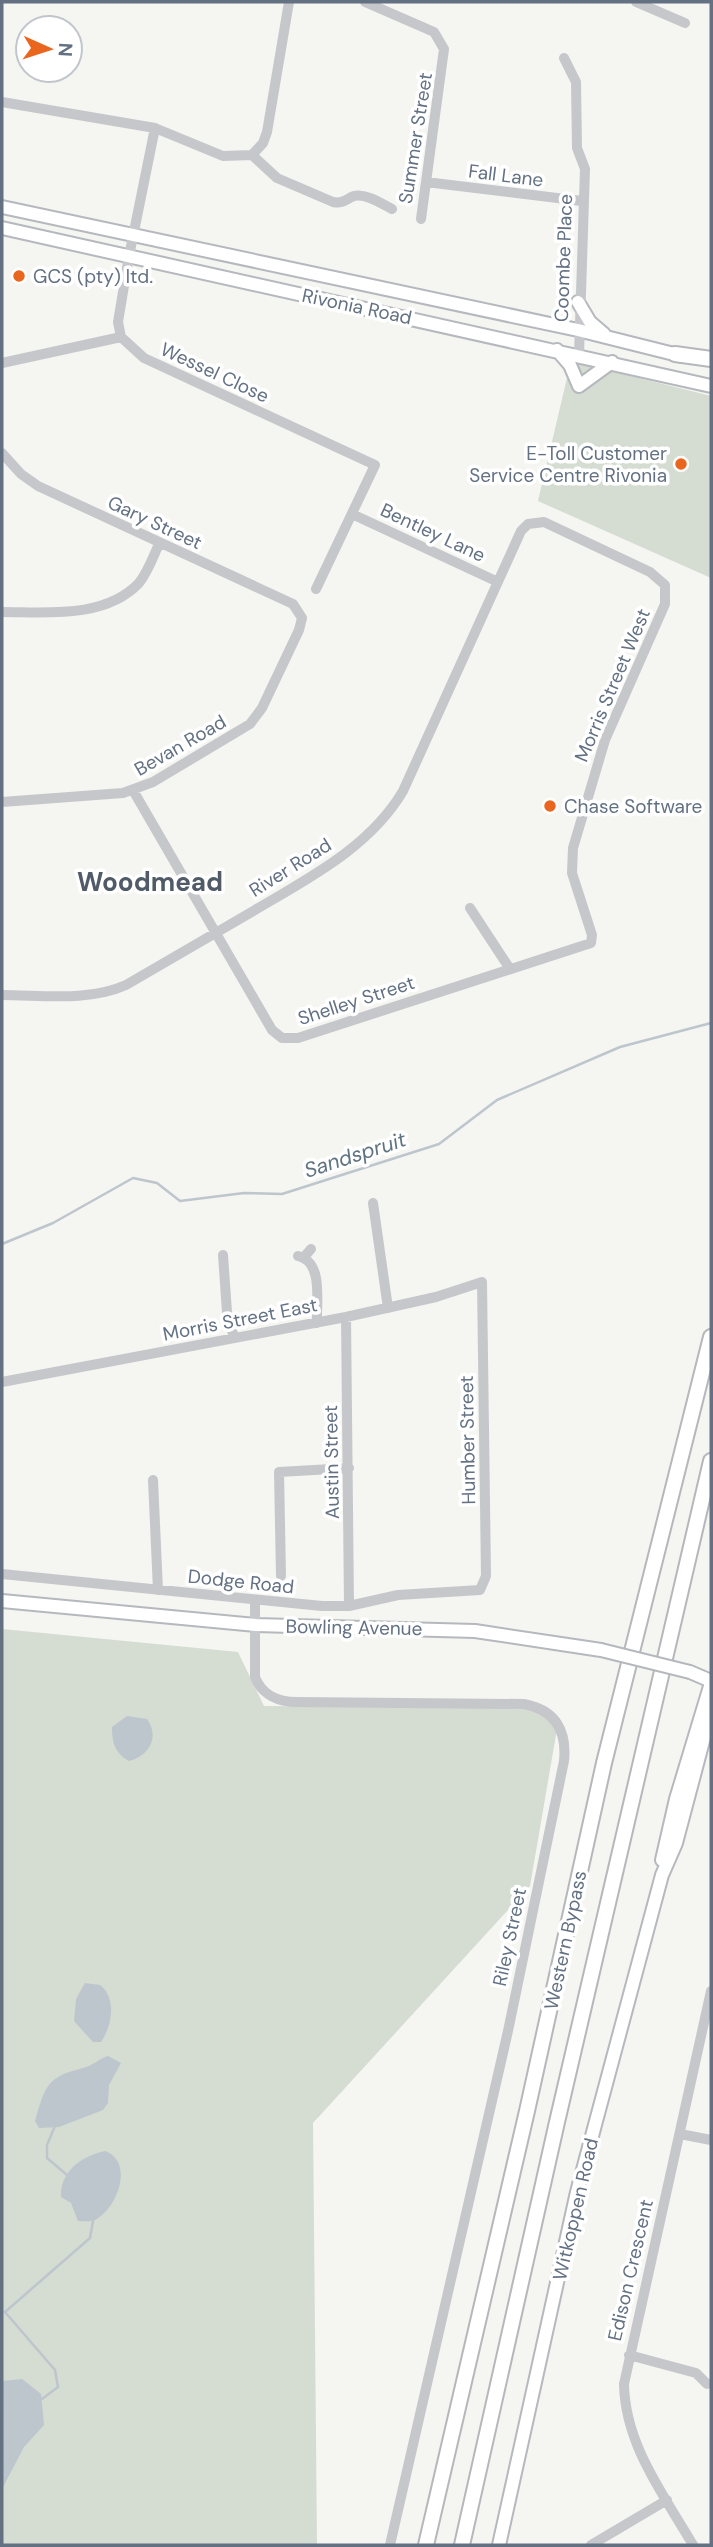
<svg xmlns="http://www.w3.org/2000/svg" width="713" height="2547" viewBox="0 0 713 2547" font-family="'DM Sans',sans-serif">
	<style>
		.green { fill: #d5dcd2 }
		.water { fill: #bdc6cd }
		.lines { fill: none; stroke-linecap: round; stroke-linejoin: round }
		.stream { stroke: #bdc6cd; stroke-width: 2.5 }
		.major-casing { stroke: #b5b8bd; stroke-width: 16 }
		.highway-casing { stroke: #b5b7bb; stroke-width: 18 }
		.minor { stroke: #c5c7cb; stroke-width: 10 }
		.major { stroke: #fff; stroke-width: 12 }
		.highway { stroke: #fff; stroke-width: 14 }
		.major-bridge-casing { stroke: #b5b8bd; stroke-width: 16; stroke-linecap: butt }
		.major-bridge { stroke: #fff; stroke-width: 12 }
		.poi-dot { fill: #ea651d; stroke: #fff; stroke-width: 2.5 }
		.labels { text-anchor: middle; stroke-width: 7; stroke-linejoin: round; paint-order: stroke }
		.street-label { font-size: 19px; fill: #637183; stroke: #fff }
		.poi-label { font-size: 19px; fill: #637183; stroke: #fff; text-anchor: start }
		.water-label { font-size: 21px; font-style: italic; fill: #5f7381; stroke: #fff }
		.district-label { font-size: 26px; font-weight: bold; fill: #515b68; stroke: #fff }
	</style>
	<rect width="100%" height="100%" fill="#f5f5f1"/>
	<!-- green -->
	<path class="green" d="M571 361 711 396V578L538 501Z
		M2 1629 238 1652 264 1706 537 1708 557 1729 530 1886 313 2123 317 2545H2Z"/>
	<!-- water -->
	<path class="water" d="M127 1716 147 1719C160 1737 149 1756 129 1761 115 1753 112 1743 112 1727Z
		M85 1983 100 1985C117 1998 112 2026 101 2042H93L74 2021 76 1999Z
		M108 2056 121 2063 109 2085 108 2103 103 2110 59 2127 39 2128 35 2121C45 2087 46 2077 83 2068 92 2066 99 2059 108 2056Z
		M105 2151C135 2162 117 2209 95 2220 90 2222 83 2221 78 2221L71 2203 61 2197C60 2171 82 2156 105 2151Z
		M22 2379 41 2394 44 2425 24 2447 2 2489V2381Z"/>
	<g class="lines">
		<!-- stream -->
		<path class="stream" d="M2 1244 53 1223 133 1178 157 1183 180 1201 244 1193 282 1194 439 1144 497 1100 620 1047 711 1023
			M55 2126 47 2145V2158L67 2175
			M42 2399 58 2387 55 2370 5 2312 90 2238 93 2221"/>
		<!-- major casing -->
		<g class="major-casing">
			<path id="major" d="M2 207 578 330 682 356
				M2 228 711 386
				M578 302 590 322 604 334
				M557 350 570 365 579 386 612 362
				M2 1601 256 1625 475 1631 601 1650
				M690 1672 711 1681
				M662 1860 676 1799 711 1683
				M499 2545 577 2192 662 1875 676 1843 711 1711"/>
		</g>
		<!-- highway casing -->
		<g class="highway-casing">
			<path id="highway" d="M675 354 711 359
				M426 2545 527 2111 604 1763 711 1337
				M462 2545 557 2122 711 1461"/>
		</g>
		<!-- minor -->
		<path class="minor" d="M365 2 434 32 444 49 421 219
			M636 2 685 23
			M564 58 576 82 577 148 585 169 579 355
			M2 102 155 128 223 156 252 155 263 143 267 132 289 2
			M155 128 129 256 118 322 121 337 144 358 375 465 316 589
			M252 155 277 178 333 202C343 204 346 199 354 196 366 193 382 204 392 209
			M426 182 582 201
			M2 363 121 337
			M2 453 21 474 38 486 293 604 302 618 299 630 262 708 250 724 153 782 123 793 2 802
			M352 514 498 582
			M2 612C46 612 105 619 139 583 148 572 153 557 159 544
			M470 908 510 969
			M2 995C42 995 88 1002 126 985 169 960 212 935 255 910 309 878 370 847 403 791L521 531 528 524 544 522 650 572 665 585V604L605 740 573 848 572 873 592 935 591 943 298 1038H282L272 1030 134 792
			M373 1203 388 1308
			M223 1255 227 1312 234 1338
			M298 1256C324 1262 316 1302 317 1323
			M304 1257 311 1249
			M346 1317 349 1606
			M2 1382 346 1317 436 1297 482 1282 486 1576 480 1590 398 1595 349 1606H322L2 1574
			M153 1480 158 1590
			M281 1576 279 1472 349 1468
			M255 1601V1677C262 1695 279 1702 297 1702L524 1704C556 1710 567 1731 564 1761L508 2031 390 2545
			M680 2134 711 2140
			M629 2355 696 2373 707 2384
			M591 2545 667 2500
			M693 2545C664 2495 625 2445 624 2384L711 1991"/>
		<!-- major -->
		<use href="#major" class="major"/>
		<!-- highway -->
		<use href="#highway" class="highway"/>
		<!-- major-bridge casing -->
		<g class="major-bridge-casing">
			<path id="major-bridge" d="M601 1650 690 1672"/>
		</g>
		<!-- major-bridge -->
		<use href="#major-bridge" class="major-bridge"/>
	</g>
	<!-- markers -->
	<g class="poi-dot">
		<circle cx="19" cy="276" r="7"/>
		<circle cx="681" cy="464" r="7"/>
		<circle cx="550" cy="806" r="7"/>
	</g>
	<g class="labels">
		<!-- street labels -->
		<g class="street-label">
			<text transform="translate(415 138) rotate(-81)" y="7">Summer Street</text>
			<text transform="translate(506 175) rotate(7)" y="7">Fall Lane</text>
			<text transform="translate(563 258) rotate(-88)" y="7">Coombe Place</text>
			<text transform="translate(357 306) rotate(12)" y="7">Rivonia Road</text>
			<text transform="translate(215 372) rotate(25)" y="7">Wessel Close</text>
			<text transform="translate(155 522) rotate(25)" y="7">Gary Street</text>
			<text transform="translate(433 532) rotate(25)" y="7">Bentley Lane</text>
			<text transform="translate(612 685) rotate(-67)" y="7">Morris Street West</text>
			<text transform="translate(180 745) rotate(-30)" y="7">Bevan Road</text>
			<text transform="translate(290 867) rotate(-32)" y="7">River Road</text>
			<text transform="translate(356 1000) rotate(-18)" y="7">Shelley Street</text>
			<text transform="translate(240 1319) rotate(-11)" y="7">Morris Street East</text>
			<text transform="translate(467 1440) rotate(-91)" y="7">Humber Street</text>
			<text transform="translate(331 1462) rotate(-91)" y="7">Austin Street</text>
			<text transform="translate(241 1581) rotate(6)" y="7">Dodge Road</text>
			<text transform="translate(354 1627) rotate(1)" y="7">Bowling Avenue</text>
			<text transform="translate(509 1937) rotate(-78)" y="7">Riley Street</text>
			<text transform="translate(565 1940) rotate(-78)" y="7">Western Bypass</text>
			<text transform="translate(575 2209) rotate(-77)" y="7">Witkoppen Road</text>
			<text transform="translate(630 2270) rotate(-77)" y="7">Edison Crescent</text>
		</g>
		<!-- poi labels -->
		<g class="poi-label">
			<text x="33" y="283">GCS (pty) ltd.</text>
			<text x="667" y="460" text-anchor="end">E-Toll Customer<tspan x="667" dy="22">Service Centre Rivonia</tspan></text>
			<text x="564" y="813">Chase Software</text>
		</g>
		<!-- water labels -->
		<g class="water-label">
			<text transform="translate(355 1155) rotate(-18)" y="7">Sandspruit</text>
		</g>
		<!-- district labels -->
		<g class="district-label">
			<text x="150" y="891">Woodmead</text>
		</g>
	</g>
	<!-- border -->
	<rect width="713" height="2547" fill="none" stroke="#637183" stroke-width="7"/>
	<!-- north arrow -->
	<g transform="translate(49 49) rotate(93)"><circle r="33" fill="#ffffff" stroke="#c1c6cd" stroke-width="2"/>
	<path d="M0-5L12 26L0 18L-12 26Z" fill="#ea651d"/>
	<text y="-10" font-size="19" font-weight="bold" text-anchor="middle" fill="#637183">N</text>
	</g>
</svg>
